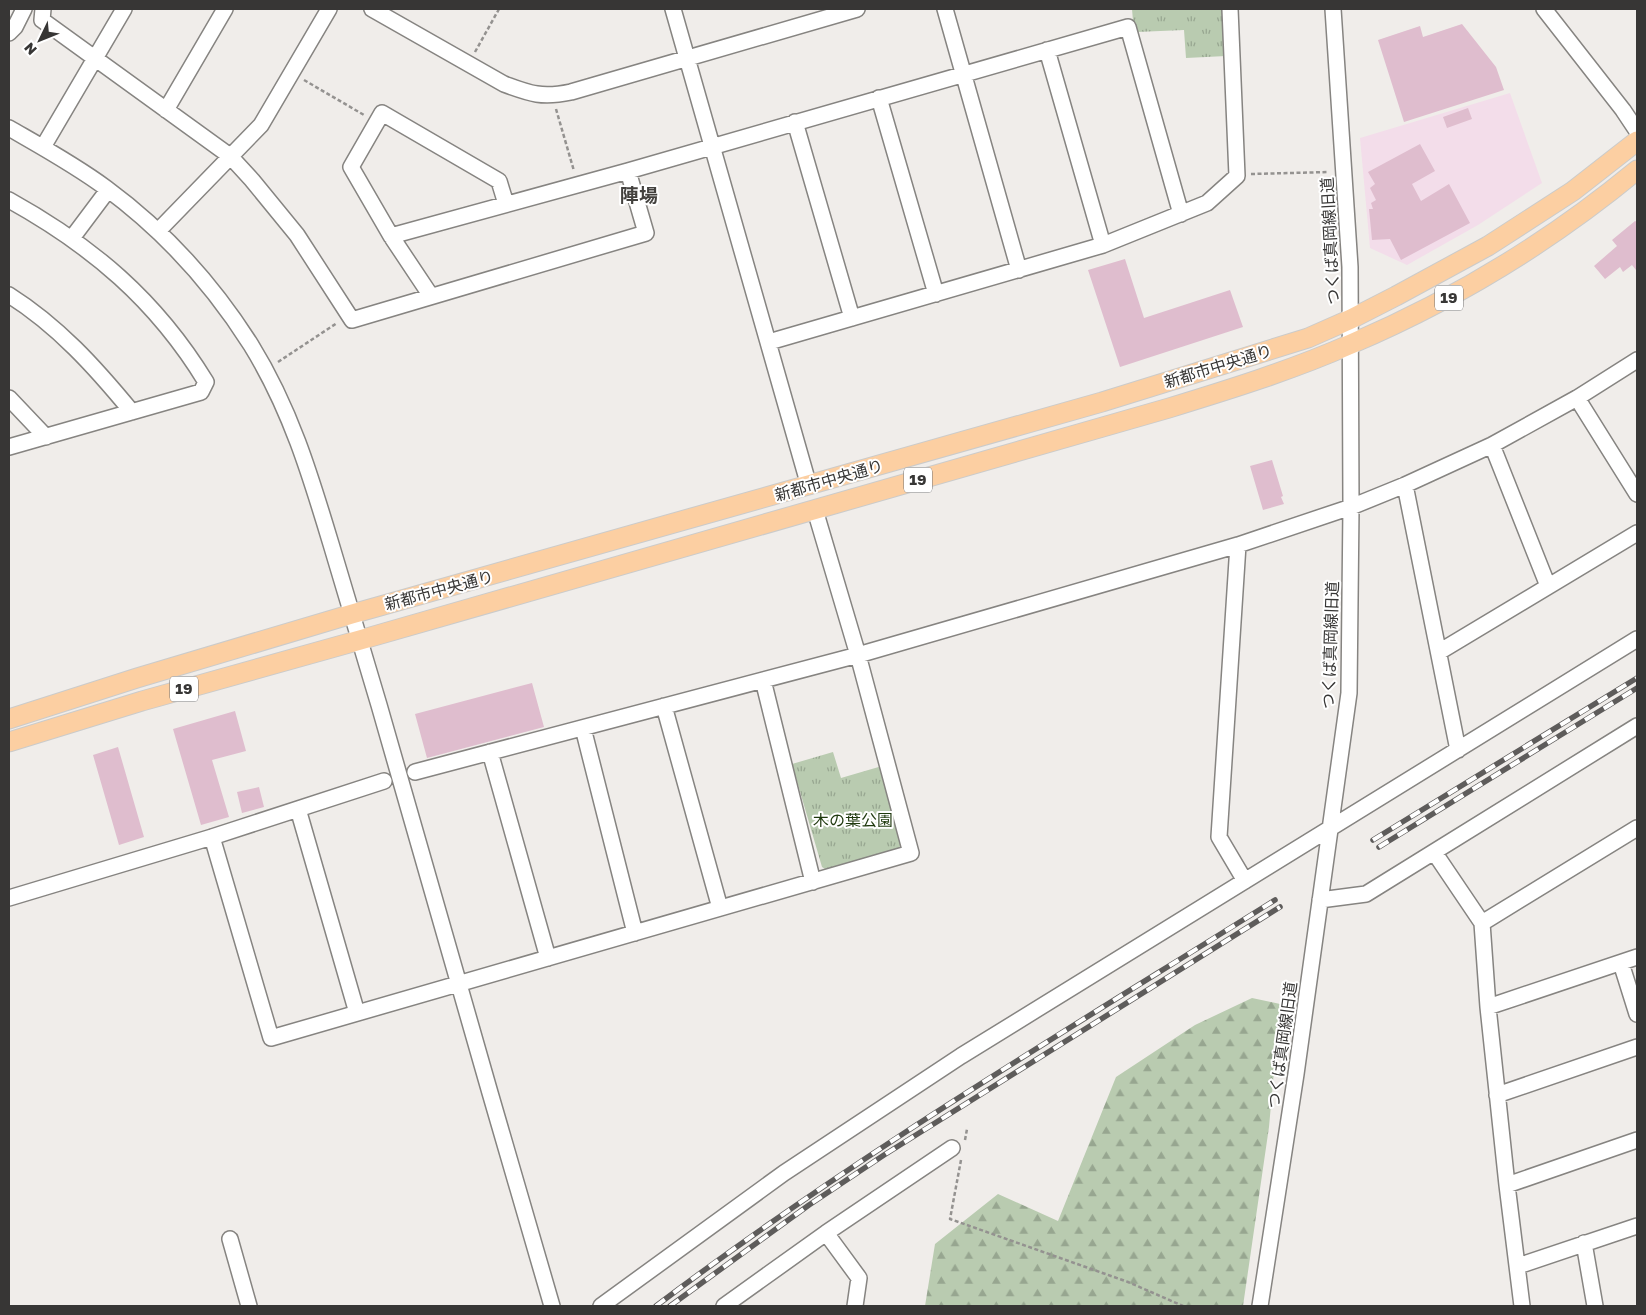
<svg xmlns="http://www.w3.org/2000/svg" width="1646" height="1315" viewBox="0 0 1646 1315" font-family="'Golos Text','Noto Sans JP',sans-serif">
	<style>
		.commercial { fill: #f3ddea }
		.forest { fill: url(#forest-firs) }
		.park { fill: url(#park-tufts) }
		.building { fill: #dfbdce }
		.lines { fill: none; stroke-linecap: round; stroke-linejoin: round }
		.minor-casing { stroke: #868481; stroke-width: 18 }
		.major-casing { stroke: #cbcbca; stroke-width: 21 }
		.path { stroke: #949290; stroke-width: 2.5; stroke-dasharray: 4 2.5; stroke-linecap: butt }
		.minor { stroke: #fff; stroke-width: 15 }
		.major { stroke: #fccfa2; stroke-width: 19 }
		.rail-casing { stroke: #5e5c5b; stroke-width: 5.5 }
		.rail { stroke: #fff; stroke-width: 4; stroke-dasharray: 11; stroke-linecap: butt }
		.labels { text-anchor: middle; stroke-width: 4; stroke-linejoin: round; paint-order: stroke }
		.shield { fill: #fff; stroke: #737272; stroke-width: 1 }
		.shield-label { font-size: 15px; font-weight: bold; fill: #373635 }
		.street-label { font-size: 16px; fill: #373635; stroke: #fff }
		.park-label { font-size: 16px; fill: #1f390e; stroke: #fff }
		.quarter-label { font-size: 19px; font-weight: bold; fill: #43413e; stroke: #fff }
	</style>
	<defs>
		<pattern id="forest-firs" width="22" height="20" patternUnits="userSpaceOnUse" patternTransform="scale(1.25)"><rect width="22" height="20" fill="#b9cbb0"/><path d="M5 1l3.5 6h-7zM16 11l3.5 6h-7z" fill="#97a690"/></pattern>
		<pattern id="park-tufts" width="24" height="20" patternUnits="userSpaceOnUse" patternTransform="scale(1.25)"><rect width="24" height="20" fill="#b9cbb0"/><path d="M3 7l-1-3M5 7V3M7 7l1-3M15 17l-1-3M17 17v-4M19 17l1-3" fill="none" stroke="#97a690"/></pattern>
	</defs>
	<rect width="100%" height="100%" fill="#f0edea"/>
	<!-- commercial -->
	<path class="commercial" d="M1510 93 1542 183 1478 225 1407 265 1370 248 1360 138Z"/>
	<!-- forest -->
	<path class="forest" d="M1252 998 1280 1004 1269 1127 1243 1306H925L935 1244 998 1194 1058 1221 1116 1077 1195 1025Z"/>
	<!-- park -->
	<path class="park" d="M1132 9H1224L1226 56 1186 58 1184 30 1137 32 1133 21Z
		M833 752 841 778 882 766 904 844 900 851 828 871 822 867 792 764Z"/>
	<!-- building -->
	<path class="building" d="M1462 24 1496 67 1504 90 1404 122 1378 40 1420 26 1423 37Z
		M1468 108 1472 119 1447 128 1443 117Z
		M1420 144 1435 171 1412 184 1421 201 1449 184 1470 223 1401 260 1390 239 1372 240 1369 209H1373L1371 203 1376 200 1370 188 1375 184 1368 172Z
		M1635 221 1637 222V269L1636 270 1632 265 1623 272 1620 267 1605 279 1594 266 1617 246 1612 240Z
		M1125 259 1144 318 1230 290 1243 327 1120 367 1088 270Z
		M1272 460 1283 496 1281 497 1284 504 1263 510 1250 466Z
		M532 683 544 727 427 758 415 714Z
		M235 711 246 751 212 760 229 817 201 825 173 729Z
		M118 747 144 837 119 845 93 755Z
		M259 787 264 807 242 813 237 792Z"/>
	<g class="lines">
		<!-- minor casing -->
		<g class="minor-casing">
			<path id="minor" d="M43 9 42 20 230 156 252 180 297 235 352 320 646 233 628 171
				M372 9 504 84C531 94 542 98 571 92L857 9
				M673 9 809 486
				M945 9 1019 270
				M1544 9 1623 110 1637 131
				M9 33 15 27 24 9
				M1047 50 1103 245
				M879 98 936 294
				M166 110 225 9
				M795 122 852 318
				M9 128C42 147 75 165 106 188 163 230 213 285 251 345 290 408 310 474 331 544 347 598 363 652 379 705 437 906 493 1106 552 1306
				M43 147 124 9
				M9 200C92 246 156 300 206 382L201 392 9 447
				M158 231 261 125 329 9
				M391 236 628 171 1128 27 1181 214
				M72 238 108 190
				M9 295C58 326 95 367 132 412
				M431 296 391 236 351 167 382 113 499 181 506 204
				M769 342 1103 245 1207 203 1237 176 1230 9
				M9 398 46 437
				M1577 398 1637 494
				M1492 445 1548 586
				M1405 485 1492 445 1577 398 1637 360
				M1238 545 1219 837 1245 881
				M1439 652 1637 533
				M763 680 813 882
				M664 706 720 908
				M583 728 635 933
				M490 752 548 958
				M415 772 858 655 815 510
				M298 809 357 1013
				M212 837 271 1038 911 853 858 655 1238 545 1351 507 1405 485 1458 750
				M1434 852 1482 923 1488 1007 1507 1185 1522 1306
				M9 898 212 837 384 781
				M1320 900 1366 894 1637 726
				M1482 923 1637 828
				M1621 963 1637 1014
				M1488 1007 1637 957
				M1497 1095 1637 1047
				M1507 1185 1637 1140
				M826 1233 859 1278 855 1306
				M230 1239 249 1306
				M1584 1243 1595 1306
				M1518 1266 1637 1226
				M601 1306 784 1173 961 1056 1637 639
				M724 1306 826 1233 952 1148
				M1260 1306 1296 1074 1349 693 1351 507 1350 267 1333 9"/>
		</g>
		<!-- major casing -->
		<g class="major-casing">
			<path id="major" d="M9 719 137 678 352 614 1102 402 1308 338 1351 319 1396 296 1488 246 1573 191 1637 141
				M9 742 142 701 360 640 1169 408C1231 389 1292 370 1351 344 1454 300 1551 241 1637 170"/>
		</g>
		<!-- path -->
		<path class="path" d="M475 52 499 9
			M304 80 364 115
			M556 109 574 171
			M1251 174 1329 172
			M278 362 337 323
			M965 1140 967 1129
			M961 1160 950 1219 1128 1282 1183 1306"/>
		<!-- minor -->
		<use href="#minor" class="minor"/>
		<!-- major -->
		<use href="#major" class="major"/>
		<!-- rail casing -->
		<g class="rail-casing">
			<path id="rail" d="M1373 840 1637 678
				M1379 847 1637 688
				M656 1306C853 1157 1066 1031 1275 900
				M670 1306 809 1205 884 1155 1280 907"/>
		</g>
		<!-- rail -->
		<use href="#rail" class="rail"/>
	</g>
	<g class="labels">
		<!-- shield labels -->
		<g class="shield">
			<rect x="1435" y="285.5" width="28" height="25" rx="4"/>
			<rect x="904" y="467.5" width="28" height="25" rx="4"/>
			<rect x="170" y="676.5" width="28" height="25" rx="4"/>
		</g>
		<g class="shield-label">
			<text x="1449" y="303">19</text>
			<text x="918" y="485">19</text>
			<text x="184" y="694">19</text>
		</g>
		<!-- street labels -->
		<g class="street-label">
			<text transform="translate(1330 241) rotate(-93)" y="6">つくば真岡線旧道</text>
			<text transform="translate(1218 366) rotate(-17)" y="6">新都市中央通り</text>
			<text transform="translate(829 480) rotate(-16)" y="6">新都市中央通り</text>
			<text transform="translate(439 590) rotate(-15)" y="6">新都市中央通り</text>
			<text transform="translate(1330 645) rotate(-88)" y="6">つくば真岡線旧道</text>
			<text transform="translate(1282 1045) rotate(-82)" y="6">つくば真岡線旧道</text>
		</g>
		<!-- park labels -->
		<g class="park-label">
			<text x="853" y="826">木の葉公園</text>
		</g>
		<!-- quarter labels -->
		<g class="quarter-label">
			<text x="639" y="202">陣場</text>
		</g>
	</g>
	<!-- border -->
	<rect width="1646" height="1315" fill="none" stroke="#373635" stroke-width="20"/>
	<!-- north arrow -->
	<g transform="translate(40 40) rotate(227)" stroke="#ffffff" stroke-width="4" paint-order="stroke">
	<path d="M0-4L9 19L0 12L-9 19Z" fill="#373635"/>
	<text y="-8" font-size="14" font-weight="bold" text-anchor="middle" fill="#373635">N</text>
	</g>
</svg>
